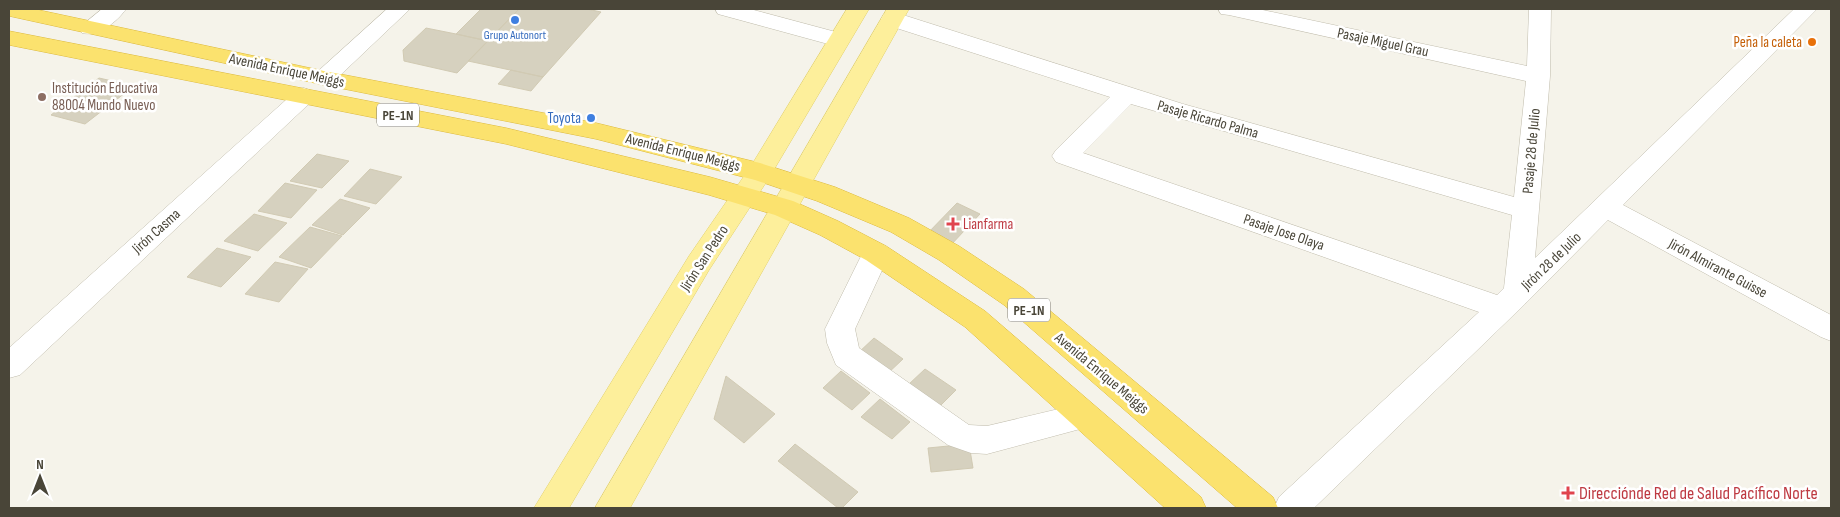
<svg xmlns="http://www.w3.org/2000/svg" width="1840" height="517" viewBox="0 0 1840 517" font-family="'Sofia Sans Condensed',sans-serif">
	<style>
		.building { fill: #d6d1bf; stroke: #d1cab3 }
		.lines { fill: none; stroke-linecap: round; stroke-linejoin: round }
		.minor-casing { stroke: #c0bcac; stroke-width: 1 }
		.major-casing { stroke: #e2d06a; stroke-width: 1 }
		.highway-casing { stroke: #dcb93d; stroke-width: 1 }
		.minor { fill: #fff; fill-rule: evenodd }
		.major { fill: #fdef9b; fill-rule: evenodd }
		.highway { fill: #fbe26e; fill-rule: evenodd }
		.shop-dot { fill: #3f7fe0; stroke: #fff; stroke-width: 2 }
		.food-dot { fill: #e8710a; stroke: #fff; stroke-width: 2 }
		.education-dot { fill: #8d6e63; stroke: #fff; stroke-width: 2 }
		.health-dot { fill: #e0444e; stroke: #fff; stroke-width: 2 }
		.labels { text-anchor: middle; stroke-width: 5; stroke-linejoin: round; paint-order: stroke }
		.far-shop-label { font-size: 12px; fill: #366cbe; stroke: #fff }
		.shield { fill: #fff; stroke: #807d74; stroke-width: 1 }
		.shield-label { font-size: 14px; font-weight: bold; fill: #494538 }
		.street-label { font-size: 15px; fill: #494538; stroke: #fff }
		.food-label { font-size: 15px; fill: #c56008; stroke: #fff; text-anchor: end }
		.education-label { font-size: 15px; fill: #785e54; stroke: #fff; text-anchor: start }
		.shop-label { font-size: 15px; fill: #366cbe; stroke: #fff; text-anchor: end }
		.health-label { font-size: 15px; fill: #be3a42; stroke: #fff; text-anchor: start }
		.near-health-label { font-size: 18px; fill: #be3a42; stroke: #fff; text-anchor: start }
	</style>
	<rect width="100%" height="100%" fill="#f5f3ea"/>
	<!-- building -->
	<path class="building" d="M481 9H519L488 41 456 34Z
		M519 9H587L601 12 543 77 468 61Z
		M426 28 456 34 488 41 457 73 404 61 403 50Z
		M511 70 543 77 531 91 498 84Z
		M99 78 134 86 85 124 51 115Z
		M317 154 349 161 322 188 290 181Z
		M370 169 402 177 376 204 344 196Z
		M285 183 317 190 291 218 258 211Z
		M340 199 370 208 343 235 312 225Z
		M957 203 980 214 949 247 926 235Z
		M254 214 287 223 258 251 224 241Z
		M310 227 342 236 311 268 279 257Z
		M217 248 251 257 221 287 187 277Z
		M275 262 308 269 279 302 245 294Z
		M874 338 903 359 886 375 857 354Z
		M925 369 956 390 939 407 908 385Z
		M841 371 870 393 852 410 823 388Z
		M726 376 775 414 744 443 714 419Z
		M880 399 910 422 892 439 861 417Z
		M795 444 858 492 842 508H838L778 461Z
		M969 444 973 468 931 472 928 448Z"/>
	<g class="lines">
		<!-- minor casing -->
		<g class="minor-casing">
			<path id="minor" d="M102 9H126C117 22 98 37 82 33L79 28Z
				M387 9H410L332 83 324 85 316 83 312 78 316 73Z
				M715 9H750L847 35 850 40 847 45 839 47 718 14Z
				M1218 9H1258L1527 66 1529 9H1551L1550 76 1535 258 1794 9H1817L1623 205 1831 315V341L1821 337 1608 220 1528 301 1314 508H1274L1279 497 1479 312 1056 162 1052 156 1056 150 1110 97 884 24 881 19 884 14 892 12 900 14 1183 104 1514 197 1526 81 1229 15 1221 14ZM1131 104 1512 215 1504 288 1497 295 1083 153Z
				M304 88 312 91 316 96 312 101 20 375 9 378V348L296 91Z
				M876 243 886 246 890 253 855 329 859 348 969 425 987 426 1084 403 1095 407 1100 416 1095 425 987 454 971 453 948 445 836 365 827 343 825 329 866 246Z"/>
		</g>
		<!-- major casing -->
		<g class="major-casing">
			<path id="major" d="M847 9H869L769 178 709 270 569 508H534L689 256 751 166Z
				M887 9H909L630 508H595Z"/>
		</g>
		<!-- highway casing -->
		<g class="highway-casing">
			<path id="highway" d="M9 9H34L324 71 596 123 760 163 835 187 909 218 959 246 1024 289 1273 497 1278 508H1237L1004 305 939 260 891 232 817 201 755 180 596 139 324 85 9 16Z
				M9 31 506 128 710 177 793 201 838 221 886 246 985 311 1201 497 1206 508H1165L965 327 866 260 820 235 775 215 709 195 506 144 9 45Z"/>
		</g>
		<!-- minor -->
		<use href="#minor" class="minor"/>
		<!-- major -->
		<use href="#major" class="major"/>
		<!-- highway -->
		<use href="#highway" class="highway"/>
	</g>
	<!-- markers -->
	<g class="shop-dot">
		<circle cx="515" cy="20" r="5"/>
		<circle cx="591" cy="118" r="5"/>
	</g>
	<circle class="food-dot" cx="1812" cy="42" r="5"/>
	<circle class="education-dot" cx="42" cy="97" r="5"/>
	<g class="health-dot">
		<path d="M950.5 216.5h5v5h5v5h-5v5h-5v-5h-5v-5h5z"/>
		<path d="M1565.5 485.5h5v5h5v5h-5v5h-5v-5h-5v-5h5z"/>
	</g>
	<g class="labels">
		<!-- far-shop labels -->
		<g class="far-shop-label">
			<text x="515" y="39">Grupo Autonort</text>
		</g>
		<!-- shield labels -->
		<g class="shield">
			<rect x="377" y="103.5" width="42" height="23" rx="4"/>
			<rect x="1008" y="298.5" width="42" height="23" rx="4"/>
		</g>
		<g class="shield-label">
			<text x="398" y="120">PE-1N</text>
			<text x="1029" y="315">PE-1N</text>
		</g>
		<!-- street labels -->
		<g class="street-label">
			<text transform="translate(1383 42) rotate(12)" y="5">Pasaje Miguel Grau</text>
			<text transform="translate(287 70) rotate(12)" y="5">Avenida Enrique Meiggs</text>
			<text transform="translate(1208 119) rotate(16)" y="5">Pasaje Ricardo Palma</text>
			<text transform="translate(1531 151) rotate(-85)" y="5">Pasaje 28 de Julio</text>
			<text transform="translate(683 152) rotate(14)" y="5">Avenida Enrique Meiggs</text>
			<text transform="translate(156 231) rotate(-42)" y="5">Jirón Casma</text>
			<text transform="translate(1284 232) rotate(19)" y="5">Pasaje Jose Olaya</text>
			<text transform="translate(704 258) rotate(-57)" y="5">Jirón San Pedro</text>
			<text transform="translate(1551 261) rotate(-44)" y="5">Jirón 28 de Julio</text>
			<text transform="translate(1718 268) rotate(28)" y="5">Jirón Almirante Guisse</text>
			<text transform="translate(1102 373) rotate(40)" y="5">Avenida Enrique Meiggs</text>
		</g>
		<!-- food labels -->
		<g class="food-label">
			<text x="1802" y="47">Peña la caleta</text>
		</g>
		<!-- education labels -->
		<g class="education-label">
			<text x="52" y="93">Institución Educativa<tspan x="52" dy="17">88004 Mundo Nuevo</tspan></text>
		</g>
		<!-- shop labels -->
		<g class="shop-label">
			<text x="581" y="123">Toyota</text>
		</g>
		<!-- health labels -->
		<g class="health-label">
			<text x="963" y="229">Lianfarma</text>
		</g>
		<!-- near-health labels -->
		<g class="near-health-label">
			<text x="1579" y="499">Direcciónde Red de Salud Pacífico Norte</text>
		</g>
	</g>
	<!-- border -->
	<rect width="1840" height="517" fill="none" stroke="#494538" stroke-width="20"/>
	<!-- north arrow -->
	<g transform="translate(40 477)" stroke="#ffffff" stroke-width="4" paint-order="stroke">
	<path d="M0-4L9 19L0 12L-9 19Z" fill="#494538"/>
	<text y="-8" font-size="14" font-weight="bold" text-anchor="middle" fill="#494538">N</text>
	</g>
</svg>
